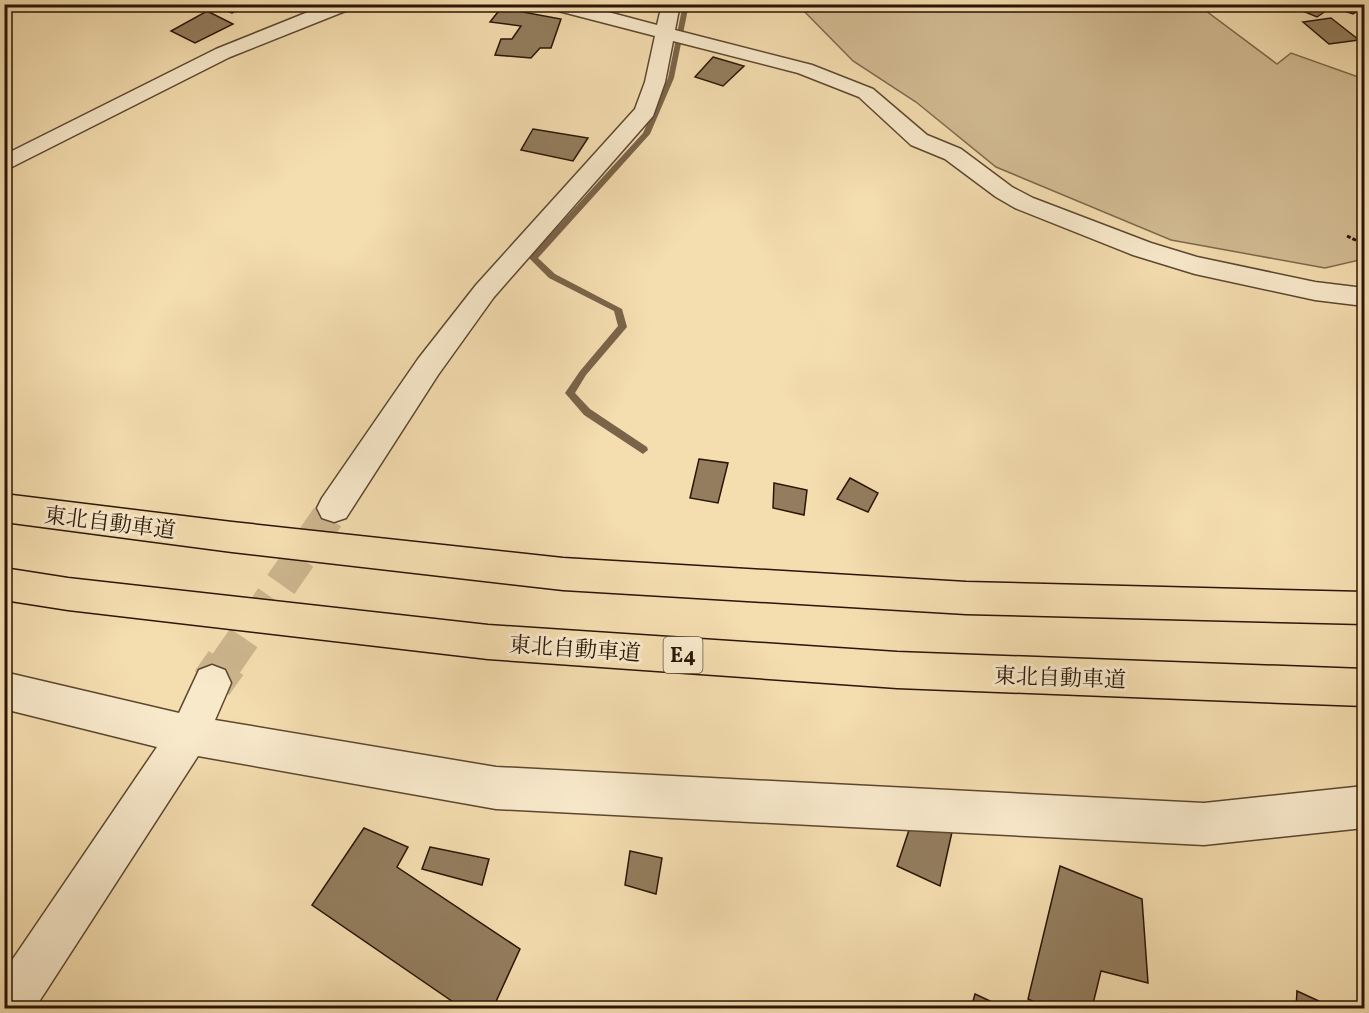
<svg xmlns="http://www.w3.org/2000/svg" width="1369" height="1013" viewBox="0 0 1369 1013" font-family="Vollkorn,'Noto Serif JP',serif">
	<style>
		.green { fill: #d2bb92; stroke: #7e684c; stroke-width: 1.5 }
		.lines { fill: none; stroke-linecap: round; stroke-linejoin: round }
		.stream { fill: #7a6449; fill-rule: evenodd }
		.building { fill: #937d5e; stroke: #2a1506; stroke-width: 1.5 }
		.minor-tunnel-far1 { stroke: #ccb58d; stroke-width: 33; stroke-dasharray: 33 16; stroke-linecap: butt }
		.minor-tunnel { stroke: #ccb58d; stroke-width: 42; stroke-dasharray: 42 21; stroke-linecap: butt }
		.minor-casing { stroke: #5c4730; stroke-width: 3 }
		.motorway-casing { stroke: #2a1506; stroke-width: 3 }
		.path { stroke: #2a1506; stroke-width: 3; stroke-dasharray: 4 2; stroke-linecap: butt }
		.minor { fill: #f8e9cb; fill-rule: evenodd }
		.motorway { fill: #f4ddaf; fill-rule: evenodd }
		.labels { text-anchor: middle; stroke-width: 6; stroke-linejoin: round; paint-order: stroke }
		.shield { fill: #f8e9cb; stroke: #685541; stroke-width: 1.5 }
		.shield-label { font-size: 21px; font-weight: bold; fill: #2a1506 }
		.street-label { font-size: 22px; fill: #2a1506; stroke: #f8e9cb }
	</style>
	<rect width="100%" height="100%" fill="#f4ddaf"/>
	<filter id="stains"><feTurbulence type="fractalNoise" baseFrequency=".00333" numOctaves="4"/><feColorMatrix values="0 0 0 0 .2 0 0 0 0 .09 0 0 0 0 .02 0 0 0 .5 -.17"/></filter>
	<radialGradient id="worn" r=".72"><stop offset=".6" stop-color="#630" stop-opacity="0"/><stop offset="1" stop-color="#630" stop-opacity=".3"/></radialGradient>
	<!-- green -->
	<path class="green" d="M798 5H1198L1277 64 1291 53 1364 79V259L1325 268 1171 240 996 167 916 102 853 61Z"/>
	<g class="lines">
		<!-- stream -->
		<path class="stream" d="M683 4H689L674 78 650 134 538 258 555 274 622 309 627 327 586 375 575 393 590 409 647 447 648 450 643 454 584 415 565 393 580 371 618 326 614 311 549 278 529 258 643 133 668 78Z"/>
	</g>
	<!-- building -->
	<path class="building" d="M215 4H250L232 13 213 6Z
		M1286 4H1336L1317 17Z
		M1350 6 1361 9 1353 14 1344 11Z
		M501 8 561 19 551 48H540L531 58 495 55 501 39H512L521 26 490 22Z
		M207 11 233 24 195 43 171 31Z
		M1331 18 1359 40 1329 44 1303 22Z
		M713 57 744 66 723 86 695 77Z
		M533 129 588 138 573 161 521 150Z
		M699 459 728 463 718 503 690 498Z
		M850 478 878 493 868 512 837 499Z
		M774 483 807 490 804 515 773 508Z
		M912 821 952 832 940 886 897 866Z
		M364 828 408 847 397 867 520 949 493 1008H462L312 905Z
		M430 847 489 859 482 885 422 869Z
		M630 851 662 858 656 894 625 885Z
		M1060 866 1142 899 1148 983 1101 971 1092 1008H1046L1028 999Z
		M1297 991 1334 1008H1296Z
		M975 994 1005 1008H971Z"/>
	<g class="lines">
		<!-- minor-tunnel-far1 -->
		<path class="minor-tunnel-far1" d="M225 665 334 508"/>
		<!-- minor-tunnel -->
		<path class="minor-tunnel" d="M212 683 226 663"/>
		<!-- minor casing -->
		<g class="minor-casing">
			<path id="minor" d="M328 4H355L353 8 230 57 4 171V155L216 49Z
				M545 4H578L657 25 662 4H680L675 30 812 65 873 89 927 135 961 149 1012 187 1033 198 1151 243 1197 257 1315 282 1364 288V306L1315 300 1195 274 1133 255 1015 208 996 197 945 159 911 145 859 97 798 73 673 41 665 82 653 116 494 297 438 375 346 518 334 522 322 518 317 508 322 498 418 359 476 285 635 109 645 82 655 36 547 8Z
				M212 665 225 670 231 683 215 720 496 767 1204 803 1364 786V828L1204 845 496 809 198 756 35 1008H4V972L157 747 4 709V672L179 713 199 670Z"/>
		</g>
		<!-- motorway casing -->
		<g class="motorway-casing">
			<path id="motorway" d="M4 494 232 522 563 558 966 582 1364 592V624L966 614 563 590 232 552 4 522Z
				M4 568 68 578 488 625 897 652 1364 669V706L897 688 488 659 68 610 4 600Z"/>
		</g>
		<!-- path -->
		<path class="path" d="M1347 236 1364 244"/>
		<!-- minor -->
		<use href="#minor" class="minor"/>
		<!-- motorway -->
		<use href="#motorway" class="motorway"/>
	</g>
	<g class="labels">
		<!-- shield labels -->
		<rect class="shield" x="663.5" y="637" width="39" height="36" rx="4.5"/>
		<g class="shield-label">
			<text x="683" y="662">E4</text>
		</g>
		<!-- street labels -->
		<g class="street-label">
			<text transform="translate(110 522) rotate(7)" y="8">東北自動車道</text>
			<text transform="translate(575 648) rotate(4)" y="8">東北自動車道</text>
			<text transform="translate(1060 677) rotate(2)" y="8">東北自動車道</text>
		</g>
	</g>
	<!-- margin -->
	<rect width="1369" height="1013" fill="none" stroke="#f4ddaf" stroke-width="24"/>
	<rect x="6" y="6" width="1357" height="1001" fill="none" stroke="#2a1506" stroke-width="3"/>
	<rect x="12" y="12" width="1345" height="989" fill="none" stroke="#2a1506" stroke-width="1.5"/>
	<rect width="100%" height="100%" filter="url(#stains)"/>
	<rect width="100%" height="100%" fill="url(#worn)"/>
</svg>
